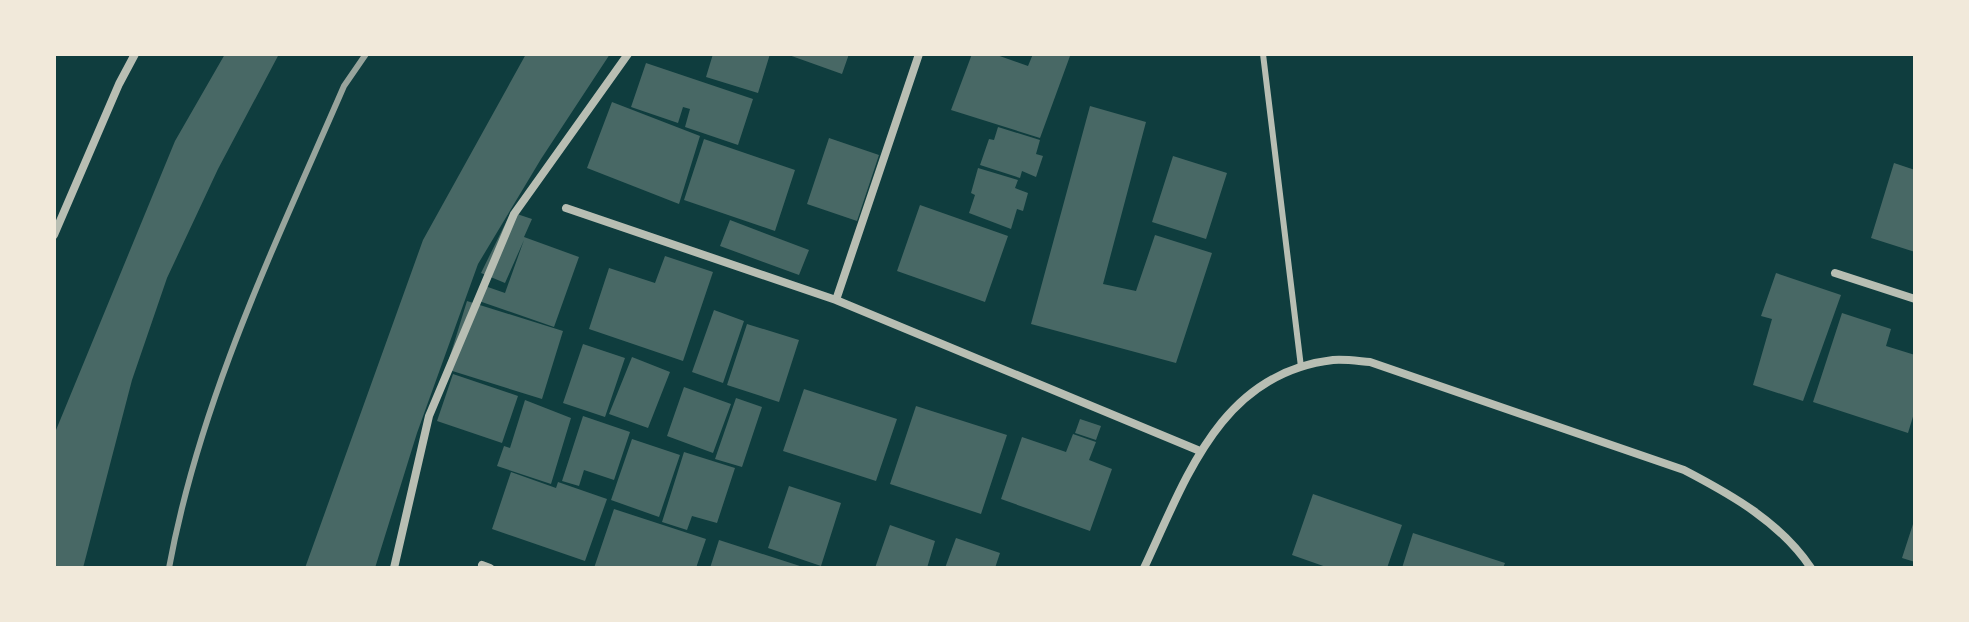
<svg xmlns="http://www.w3.org/2000/svg" width="1969" height="622" viewBox="0 0 1969 622" font-family="'Varela Round',sans-serif">
	<style>
		.building { fill: #486865 }
		.lines { fill: none; stroke-linecap: round; stroke-linejoin: round }
		.service { stroke: #b8beb3; stroke-width: 6 }
		.minor { stroke: #b8beb3; stroke-width: 8 }
		.rail { stroke: #97a49c; stroke-width: 6 }
	</style>
	<rect width="100%" height="100%" fill="#0f3d3e"/>
	<!-- building -->
	<path class="building" d="M225 54H279L218 169 167 278 132 380 83 568H54V435L175 141Z
		M526 54H610L541 159 478 264 417 433 375 568H305L423 240Z
		M713 54H770L758 93 706 77Z
		M786 54H849L842 74Z
		M972 54H994L1028 66 1033 54 1070 56 1040 138 951 110Z
		M646 63 753 99 738 145 685 127 690 109 683 107 678 123 631 107Z
		M612 102 700 136 679 204 587 168Z
		M1090 106 1146 122 1103 284 1136 291 1155 235 1212 253 1176 363 1031 324Z
		M998 127 1040 140 1036 154 1043 156 1036 177 1022 171 1020 178 980 165 989 139 994 140Z
		M829 138 879 155 857 221 807 204Z
		M704 139 795 170 775 231 684 200Z
		M1173 156 1227 173 1206 239 1152 222Z
		M1894 163 1915 170V252L1871 238Z
		M978 168 1018 180 1015 188 1028 193 1023 211 1017 209 1011 229 969 213 975 195 971 193Z
		M920 205 1008 236 985 302 897 271Z
		M511 212 532 219 524 237 579 257 554 327 476 300 482 285 505 293 524 240 505 283 481 273Z
		M730 220 809 250 799 275 720 246Z
		M665 256 713 272 683 361 589 329 609 268 655 283Z
		M1776 273 1841 295 1803 401 1753 385 1772 319 1761 316Z
		M467 301 563 331 542 399 446 369Z
		M714 310 744 321 723 383 692 372Z
		M1842 313 1891 329 1886 346 1915 355V410L1908 433 1813 402Z
		M747 324 799 340 779 402 727 385Z
		M583 344 625 358 605 417 563 403Z
		M632 357 670 372 648 428 609 414Z
		M453 374 518 396 502 443 437 421Z
		M684 387 731 404 713 453 667 436Z
		M804 389 897 419 876 481 783 451Z
		M736 398 762 407 742 467 715 459Z
		M525 400 571 418 551 484 497 466 504 446 510 448Z
		M916 406 1007 435 981 514 890 484Z
		M583 416 630 432 614 480 584 470 579 486 562 481Z
		M1080 419 1101 426 1096 440 1075 433Z
		M1073 434 1096 442 1089 460 1112 469 1090 531 1001 499 1022 437 1066 452Z
		M632 439 680 455 659 517 611 500Z
		M684 452 735 468 717 523 692 516 687 530 662 522Z
		M511 472 556 488 558 482 607 499 585 561 492 529Z
		M789 486 841 503 821 566 768 548Z
		M1313 494 1402 525 1387 568H1329L1292 555Z
		M614 509 706 539 696 568H594Z
		M1914 521H1915V562L1902 558Z
		M890 525 935 541 927 568H875Z
		M1413 533 1505 563 1503 568H1402Z
		M956 538 1000 553 995 568H945Z
		M719 540 803 567V568H710Z"/>
	<g class="lines">
		<!-- service -->
		<path class="service" d="M1263 54 1301 367"/>
		<!-- minor -->
		<path class="minor" d="M566 208 836 300 1200 451
			M54 235 119 84 135 54
			M1835 273 1915 299
			M836 300 919 54
			M482 565 490 568
			M394 568 429 416 514 214 628 54
			M1144 568C1186 479 1220 373 1333 360 1345 359 1358 361 1370 362L1684 470C1732 495 1780 522 1811 568"/>
		<!-- rail -->
		<path class="rail" d="M169 568C200 399 276 243 344 86L366 54"/>
	</g>
	<!-- border -->
	<rect width="1969" height="622" fill="none" stroke="#f1e9da" stroke-width="112"/>
</svg>
